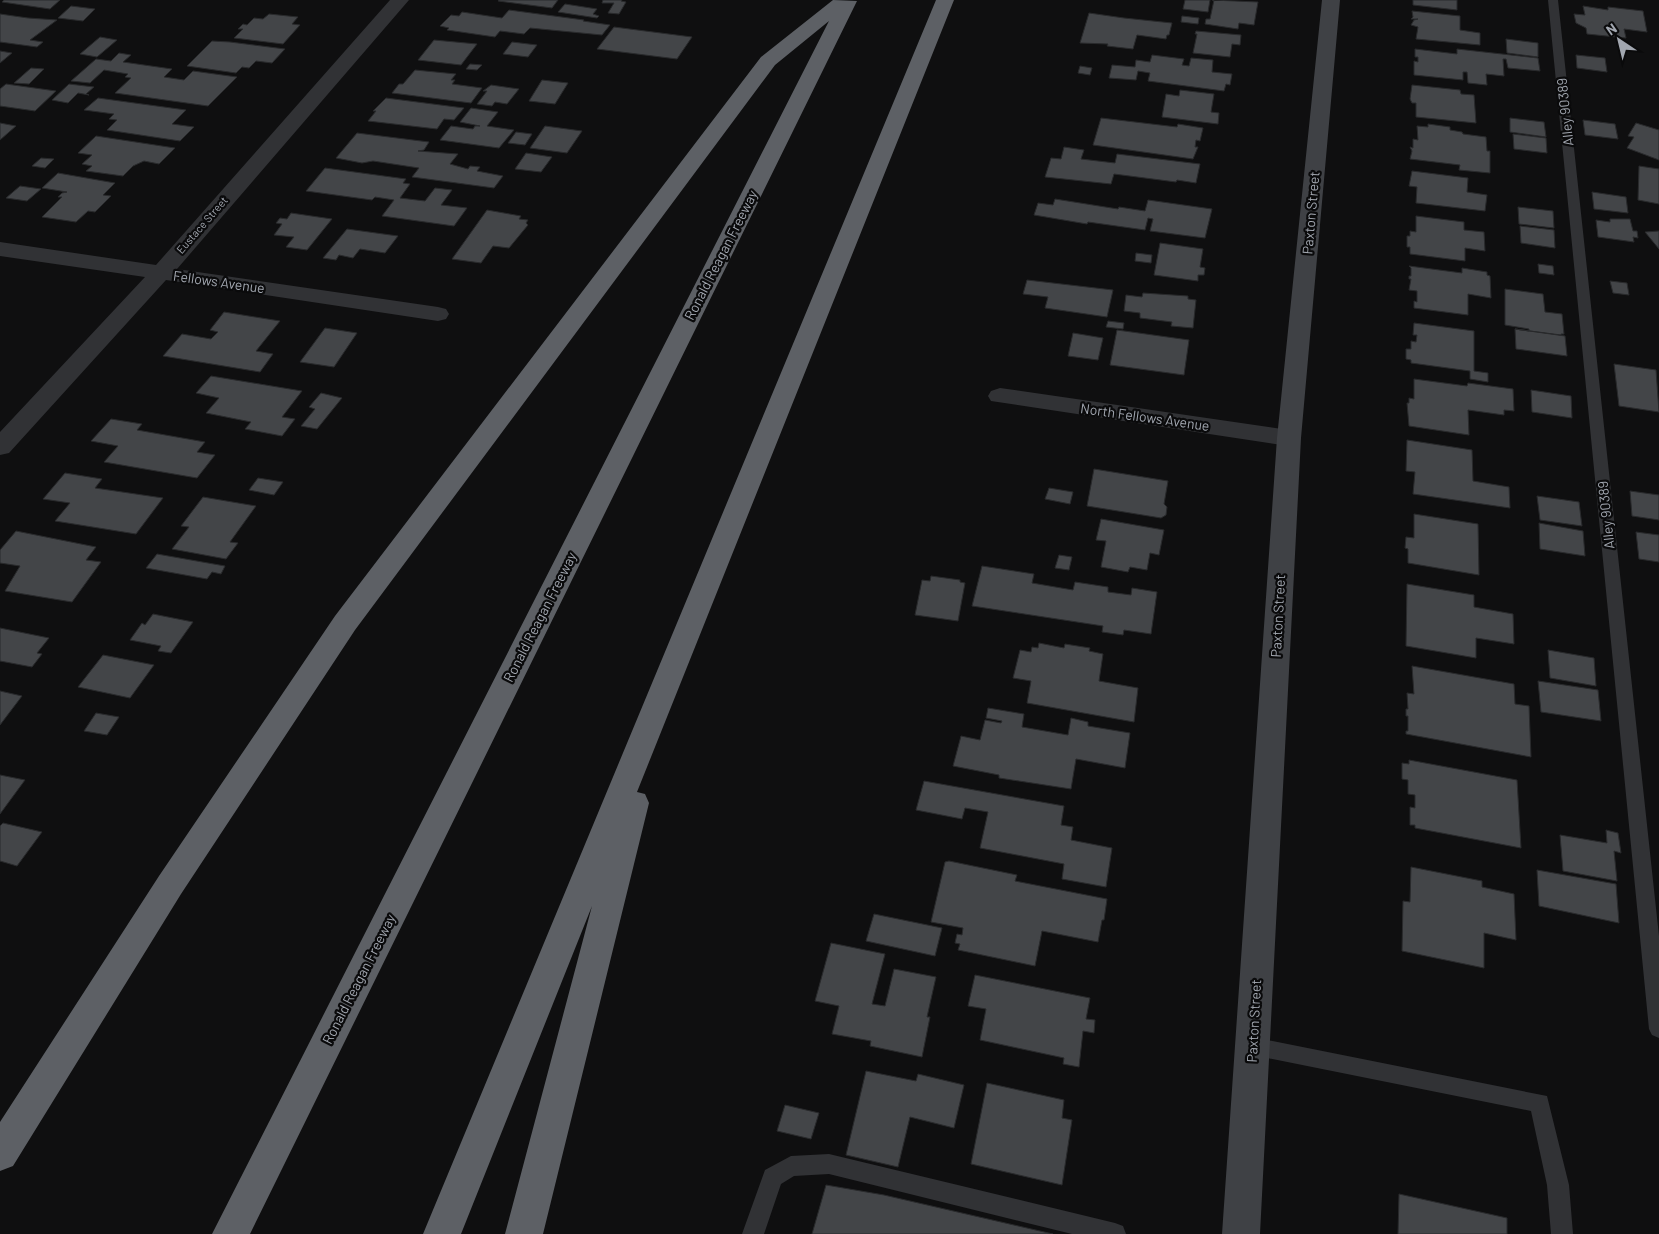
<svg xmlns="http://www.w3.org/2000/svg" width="1659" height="1234" viewBox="0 0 1659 1234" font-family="Barlow,sans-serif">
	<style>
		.building { fill: #434548; stroke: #292a2c }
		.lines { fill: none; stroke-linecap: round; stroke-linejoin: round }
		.lane { fill: #313235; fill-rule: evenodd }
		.street { fill: #313235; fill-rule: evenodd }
		.secondary { fill: #3f4145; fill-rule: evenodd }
		.highway { fill: #5d6065; fill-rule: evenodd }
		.labels { text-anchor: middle; stroke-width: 4.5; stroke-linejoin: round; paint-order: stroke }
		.far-street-label { font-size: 11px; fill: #a2a7b0; stroke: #0a0a0b }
		.street-label { font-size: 14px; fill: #a2a7b0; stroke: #0a0a0b }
	</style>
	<rect width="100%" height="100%" fill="#0f0f10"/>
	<!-- building -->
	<path class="building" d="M4 0H60L50 9 2 2Z
		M499 0H558L552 8 498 1Z
		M603 0H622L621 1 626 2 619 14 608 13 614 3H602Z
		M1185 0H1210L1208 12 1183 9Z
		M1212 0 1258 2 1254 25 1239 23 1238 29 1205 24 1206 19H1210L1214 0Z
		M1413 0H1457V10L1413 5Z
		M565 4 597 9 593 14 599 16 597 18 558 12Z
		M71 6 95 9 83 21 58 18Z
		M1583 6 1608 10V7L1643 11 1647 32 1624 29 1626 38 1587 34 1586 28 1576 23 1574 14 1585 15Z
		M509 10 584 20 583 21 610 25 602 35 530 28 524 34 500 31 495 37 447 30 449 28 440 26 451 15 459 16 462 12 502 18Z
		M1412 11 1460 16V30L1480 33V45L1416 39 1418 27 1411 25 1414 20 1418 19H1411L1413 17Z
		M1089 13 1124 18 1172 23 1169 35H1167L1166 39 1137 35 1133 49 1107 46 1108 44 1080 43Z
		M0 14 28 18 57 20 30 40 43 42 37 47 0 42Z
		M269 14 298 17 292 24 300 25 283 44 234 38 243 29H238L243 24 247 25 254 18 263 19Z
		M1182 16 1199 18 1198 24 1181 22Z
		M614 27 692 37 677 59 597 49Z
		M1196 31 1241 35 1240 45 1232 44 1230 57 1193 53 1197 34H1195Z
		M100 37 117 40 97 57 80 54Z
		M1506 39 1538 43V57L1507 53Z
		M434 40 477 44 461 65 418 60Z
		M212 41 230 42 285 49 272 63 256 61 249 68 242 67 236 73 187 66Z
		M512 42 537 45 528 57 503 54Z
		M1415 49 1457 54V49L1538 58 1540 71 1508 68 1506 59H1503L1504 76 1486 74 1487 85 1468 83 1467 72H1463V80L1414 75V61L1418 62V57H1415Z
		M0 51 12 53 0 63Z
		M119 53 131 55 123 62 172 69 164 77 184 80 193 71 237 77 208 106 115 93 131 78 125 77 128 74 104 70 90 83 71 81 96 59 111 61Z
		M1152 55 1184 59 1182 65 1189 66 1191 58 1213 60 1212 72 1232 74 1230 85 1226 84 1224 91 1148 81 1150 73 1138 71 1136 80 1109 78 1112 65 1135 67 1136 60 1150 62Z
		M1576 55 1605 58 1607 72 1577 68Z
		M470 64 482 65 477 70 466 69Z
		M1080 66 1092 68 1090 75 1078 73Z
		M31 68 44 69 29 84 14 83Z
		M415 70 456 74 451 80H455L452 84 482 88 471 103 392 93 399 84H403Z
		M542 80 568 83 555 104 529 101Z
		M6 84 56 91 35 111 0 106V89Z
		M69 84 94 87 86 94 89 95 78 93 68 103 52 100Z
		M491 85 519 89 507 104 495 102 492 106 477 104 487 91H483Z
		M1412 85 1460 90 1461 94 1474 95 1476 123 1416 117V103H1412L1410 99Z
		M1180 90 1214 94 1211 112 1219 113 1218 124 1162 117 1166 94 1179 96Z
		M98 98 186 110 172 124 194 127 180 141 107 130 117 120 109 119 114 114 84 110Z
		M386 98 464 108 454 120 444 119 437 129 368 121 376 111H373Z
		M471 108 498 112 487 126 514 130 499 148 440 140 451 126 473 129 475 126H480L460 122Z
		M1101 118 1177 127 1178 124 1203 128 1200 141 1196 140 1195 147H1198L1193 159 1093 145Z
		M1510 118 1544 122 1546 137 1510 132Z
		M1583 120 1615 124 1618 139 1585 135Z
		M0 123 16 126 0 140Z
		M1636 123 1659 130V160L1627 148 1634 137 1628 136Z
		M1428 124 1450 127V130L1462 132 1463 134 1486 137 1487 151H1490V173L1459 170 1460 165 1410 159 1412 151 1410 147 1413 148V139L1418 140 1417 126 1428 127Z
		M545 126 582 131 567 153 530 148Z
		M516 132 532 134 525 145 508 143Z
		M357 133 429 142 424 150 418 151 458 154 450 164 468 169 470 166 480 167 477 171 503 176 494 188 412 177 419 168 373 161 362 163 336 158Z
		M1513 134 1546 138 1547 153 1514 149Z
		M96 136 175 148 159 164 144 161 133 166 123 176 86 171 92 166 82 164 92 155 78 153Z
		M1064 147 1084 150 1081 159 1115 163 1117 154 1200 164 1196 183 1177 180 1176 182 1114 174 1111 184 1045 177 1051 158 1061 159Z
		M526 153 552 157 541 172 515 169Z
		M41 158 54 159 45 168 32 166Z
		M1639 166 1659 169V204L1638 200Z
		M325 168 406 179 403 183 410 184 400 198 425 201 435 188 452 190 441 205 467 208 454 226 382 216 394 200 375 197 372 200 306 191Z
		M1412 171 1468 178 1467 192 1487 195 1485 211 1416 203 1417 187 1409 186Z
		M58 173 115 183 103 195 111 196 95 212 88 211 76 222 42 217 62 197H58L62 193 67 192 42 188Z
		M20 186 41 189 27 201 6 198Z
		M1592 192 1626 197 1628 213 1594 209Z
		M1055 199 1118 209 1119 207 1145 211 1148 200 1212 209 1205 238 1150 231 1153 219 1148 218 1145 230 1088 222 1087 224 1034 215 1038 203 1053 205Z
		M1518 207 1553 211 1554 228 1519 224Z
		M487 210 521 216 519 219 528 220 526 223 528 225 509 248 493 246 481 263 452 259Z
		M291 213 332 219 307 250 286 247 294 237 274 235 282 224 276 223 280 218 287 219Z
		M1416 216 1464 222V230L1484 232 1485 251 1465 248V261L1410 254V247H1407V236H1410V231L1416 232Z
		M1610 219H1630L1633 231H1637L1638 238 1633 237 1634 242 1598 237 1596 220 1610 222Z
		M1520 226 1554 230 1555 248 1521 243Z
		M347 229 398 236 385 253 360 249 353 258 339 255 336 260 323 258Z
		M1659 231V249L1645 232Z
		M1160 243 1203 249 1200 267 1205 268 1204 275H1198V281L1154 275Z
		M1136 253 1152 255 1151 263 1135 261Z
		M1538 264 1553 266 1554 275 1539 273Z
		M1409 266 1462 273V268L1487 272V275L1490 276 1491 298 1468 294V315L1414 308V301L1417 302V291L1409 290 1411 279H1409V276H1411V268Z
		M1027 280 1113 290 1107 317 1045 308 1048 297 1023 294Z
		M1610 281 1627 283 1629 295 1613 293Z
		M1505 289 1543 294 1545 312 1562 314 1564 334H1561V335L1515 329 1529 331V329L1505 325Z
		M1143 293 1188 296V299L1196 300 1193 328 1171 326 1172 322 1140 318V313L1124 311 1126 295 1142 297Z
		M224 312 280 321 256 351 273 354 260 372 163 356 182 334 211 339 218 332 210 330Z
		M1108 321 1124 323 1123 329 1106 327Z
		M1414 323 1474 331V371L1488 373V382L1470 379V371L1411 363V360L1406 359V349H1411V341L1416 342 1417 335H1413Z
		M325 328 357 333 334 367 300 362Z
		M1515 329 1565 336 1567 356 1516 349Z
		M1117 330 1189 340 1184 375 1110 365Z
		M1073 333 1103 338 1098 360 1068 356Z
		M1614 364 1656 370 1659 412 1619 406Z
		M211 376 302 391 282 417 295 419 282 436 245 429 251 422 206 413 219 398 196 393Z
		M1414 379 1467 386 1468 383 1513 389 1514 411 1504 410V415L1468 410 1469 435 1409 426 1407 403H1409V398L1414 399Z
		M1531 390 1571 396 1572 418 1532 412Z
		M321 393 342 398 317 429 301 426 315 409 309 407Z
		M111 419 142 424 137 430 205 442 197 452 215 455 197 478 104 462 118 446 91 441Z
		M1407 440 1472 450 1473 481 1509 487 1510 508 1413 494 1415 472 1406 471Z
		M1094 469 1168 481 1164 504 1167 507 1166 515 1161 518 1087 506Z
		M65 473 102 479 95 488 163 498 136 534 55 521 70 503 43 499Z
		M258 478 283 482 274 495 249 490Z
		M1049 488 1073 492 1070 504 1045 499Z
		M1630 491 1659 495V520L1632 516Z
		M1537 496 1579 502 1582 526 1540 520Z
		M203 497 256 506 230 542 238 543 226 559 172 549 189 527 181 526Z
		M1414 514 1478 524 1479 575 1408 563V549L1405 548 1406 537 1414 538Z
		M1101 519 1164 530 1159 555 1150 553 1147 570 1130 567 1128 572 1101 567 1106 541 1096 540Z
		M1539 523 1583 531 1585 556 1540 549Z
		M16 531 96 547 86 560 101 562 72 602 5 591 20 566 0 563V550Z
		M1636 532 1659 535V562L1639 559Z
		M157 554 225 566 221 574 212 572 207 579 146 568Z
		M1059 555 1072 557 1069 570 1055 568Z
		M982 566 1034 574 1032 583 1073 590 1075 582 1108 587V592L1131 595 1132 588 1157 592 1151 634 1124 630 1123 635 1102 632 1103 626 972 606Z
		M931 576 960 580V582L965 583 958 621 915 615 922 580 930 581Z
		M1407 584 1474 595V607L1513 614 1514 644 1476 638V658L1406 646Z
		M153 614 193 622 171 653 158 651 161 646 130 640 142 623 145 625Z
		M0 628 49 638 37 653 42 654 32 667 0 661Z
		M1039 643 1064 648 1065 644 1090 648 1089 651 1103 654 1099 681 1138 688 1134 722 1027 703 1031 681 1013 678 1020 650 1031 652 1032 647 1038 648Z
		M1548 650 1594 658 1596 686 1550 678Z
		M103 655 154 665 130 698 78 687Z
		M1412 666 1514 684 1515 704 1529 706 1531 757 1406 734V731H1408V716H1406V709H1408L1407 693 1414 694Z
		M1538 681 1598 690 1601 721 1541 712Z
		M0 691 22 696 0 725Z
		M988 708 1024 714 1022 727 1068 735 1071 718 1088 722V726L1130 733 1125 768 1076 759 1071 789 999 778V775L953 766 961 736 980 740 985 720 1001 723 1002 721 986 718Z
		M96 713 119 717 107 735 84 731Z
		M1409 760 1517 780 1521 848 1415 828V825H1410V807L1415 808V795L1408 794V780L1402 779V763L1409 764Z
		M0 775 25 780 0 814Z
		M924 781 1064 806 1061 825 1073 827 1071 840 1112 848 1106 887 1062 879 1064 864 980 848 988 812 965 808 962 819 916 810Z
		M3 823 42 832 17 866 0 861V826Z
		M1606 830 1618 833 1621 853 1614 851 1617 881 1563 871 1560 835 1607 843Z
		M949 861 1017 875 1015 881 1107 899 1104 920H1102L1098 942 1042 931 1035 966 958 950 960 944 955 943 957 934 962 935 963 928 931 922 945 862Z
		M1411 867 1482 881V887L1514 894 1516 940 1484 933V968L1402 951 1403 901 1410 902Z
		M1537 870 1616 884 1619 923 1539 906Z
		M874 914 942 928 935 956 866 941Z
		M831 943 885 954 872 1004 885 1006 894 969 936 977 927 1017H930L922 1057 870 1046 871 1041 832 1034 839 1006 815 1001Z
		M975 975 1090 998 1086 1019 1095 1020 1094 1033 1083 1031 1079 1067 1063 1064 1064 1058 980 1040 986 1009 968 1006Z
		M866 1071 916 1081 918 1074 964 1085 954 1128 910 1117 898 1167 846 1155Z
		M987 1083 1064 1100 1062 1118 1072 1120 1062 1185 971 1164Z
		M785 1105 819 1113 811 1139 777 1131Z
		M826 1185 884 1195 1053 1234H812Z
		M1399 1194 1507 1218V1234H1398Z"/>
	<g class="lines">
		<!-- lane -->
		<path class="lane" d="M1548 0H1558L1659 936V1038L1652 1035 1649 1029Z
			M1252 1037 1547 1096 1569 1185 1573 1234H1551L1547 1185 1531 1111 1252 1055 1245 1052 1242 1046 1245 1040Z
			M829 1154 1115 1223 1123 1226 1126 1234H1072L829 1174 794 1176 781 1184 764 1234H742L765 1170 791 1156Z"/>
		<!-- street -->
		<path class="street" d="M390 0H409L177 269 438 307 446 309 449 314 446 319 438 321 166 280 9 453 0 455V432L145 277 0 256V242L156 265Z
			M1000 388 1289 430 1298 432 1301 438 1298 444 1289 446 991 401 988 396 991 391Z"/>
		<!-- secondary -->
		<path class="secondary" d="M1322 0H1340L1301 438 1260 1234H1222L1277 438Z"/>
		<!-- highway -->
		<path class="highway" d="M833 0 857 1 250 1234H212L829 21 775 65 355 630 181 894 13 1166 0 1171V1122L159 876 335 616 761 57Z
			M936 0H954L637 792 645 794 649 803 543 1234H505L592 906 461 1234H423Z"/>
	</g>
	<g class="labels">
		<!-- far-street labels -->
		<g class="far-street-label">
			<text transform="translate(202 225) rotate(-49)" y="4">Eustace Street</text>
		</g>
		<!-- street labels -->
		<g class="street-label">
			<text transform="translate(1565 112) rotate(-96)" y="5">Alley 90389</text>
			<text transform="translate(1311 213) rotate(-85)" y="5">Paxton Street</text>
			<text transform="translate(721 255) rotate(-63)" y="5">Ronald Reagan Freeway</text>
			<text transform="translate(219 282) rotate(8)" y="5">Fellows Avenue</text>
			<text transform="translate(1145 417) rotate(8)" y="5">North Fellows Avenue</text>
			<text transform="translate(1606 515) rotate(-96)" y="5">Alley 90389</text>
			<text transform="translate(1278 616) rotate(-87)" y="5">Paxton Street</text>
			<text transform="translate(540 617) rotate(-63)" y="5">Ronald Reagan Freeway</text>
			<text transform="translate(359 979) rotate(-63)" y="5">Ronald Reagan Freeway</text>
			<text transform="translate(1254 1021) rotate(-87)" y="5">Paxton Street</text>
		</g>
	</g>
	<!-- north arrow -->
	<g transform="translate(1619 40) rotate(325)" stroke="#0a0a0b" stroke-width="4" paint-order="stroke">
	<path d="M0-4L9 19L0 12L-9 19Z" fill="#a2a7b0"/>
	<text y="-8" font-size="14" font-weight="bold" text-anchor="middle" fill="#a2a7b0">N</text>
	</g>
</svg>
